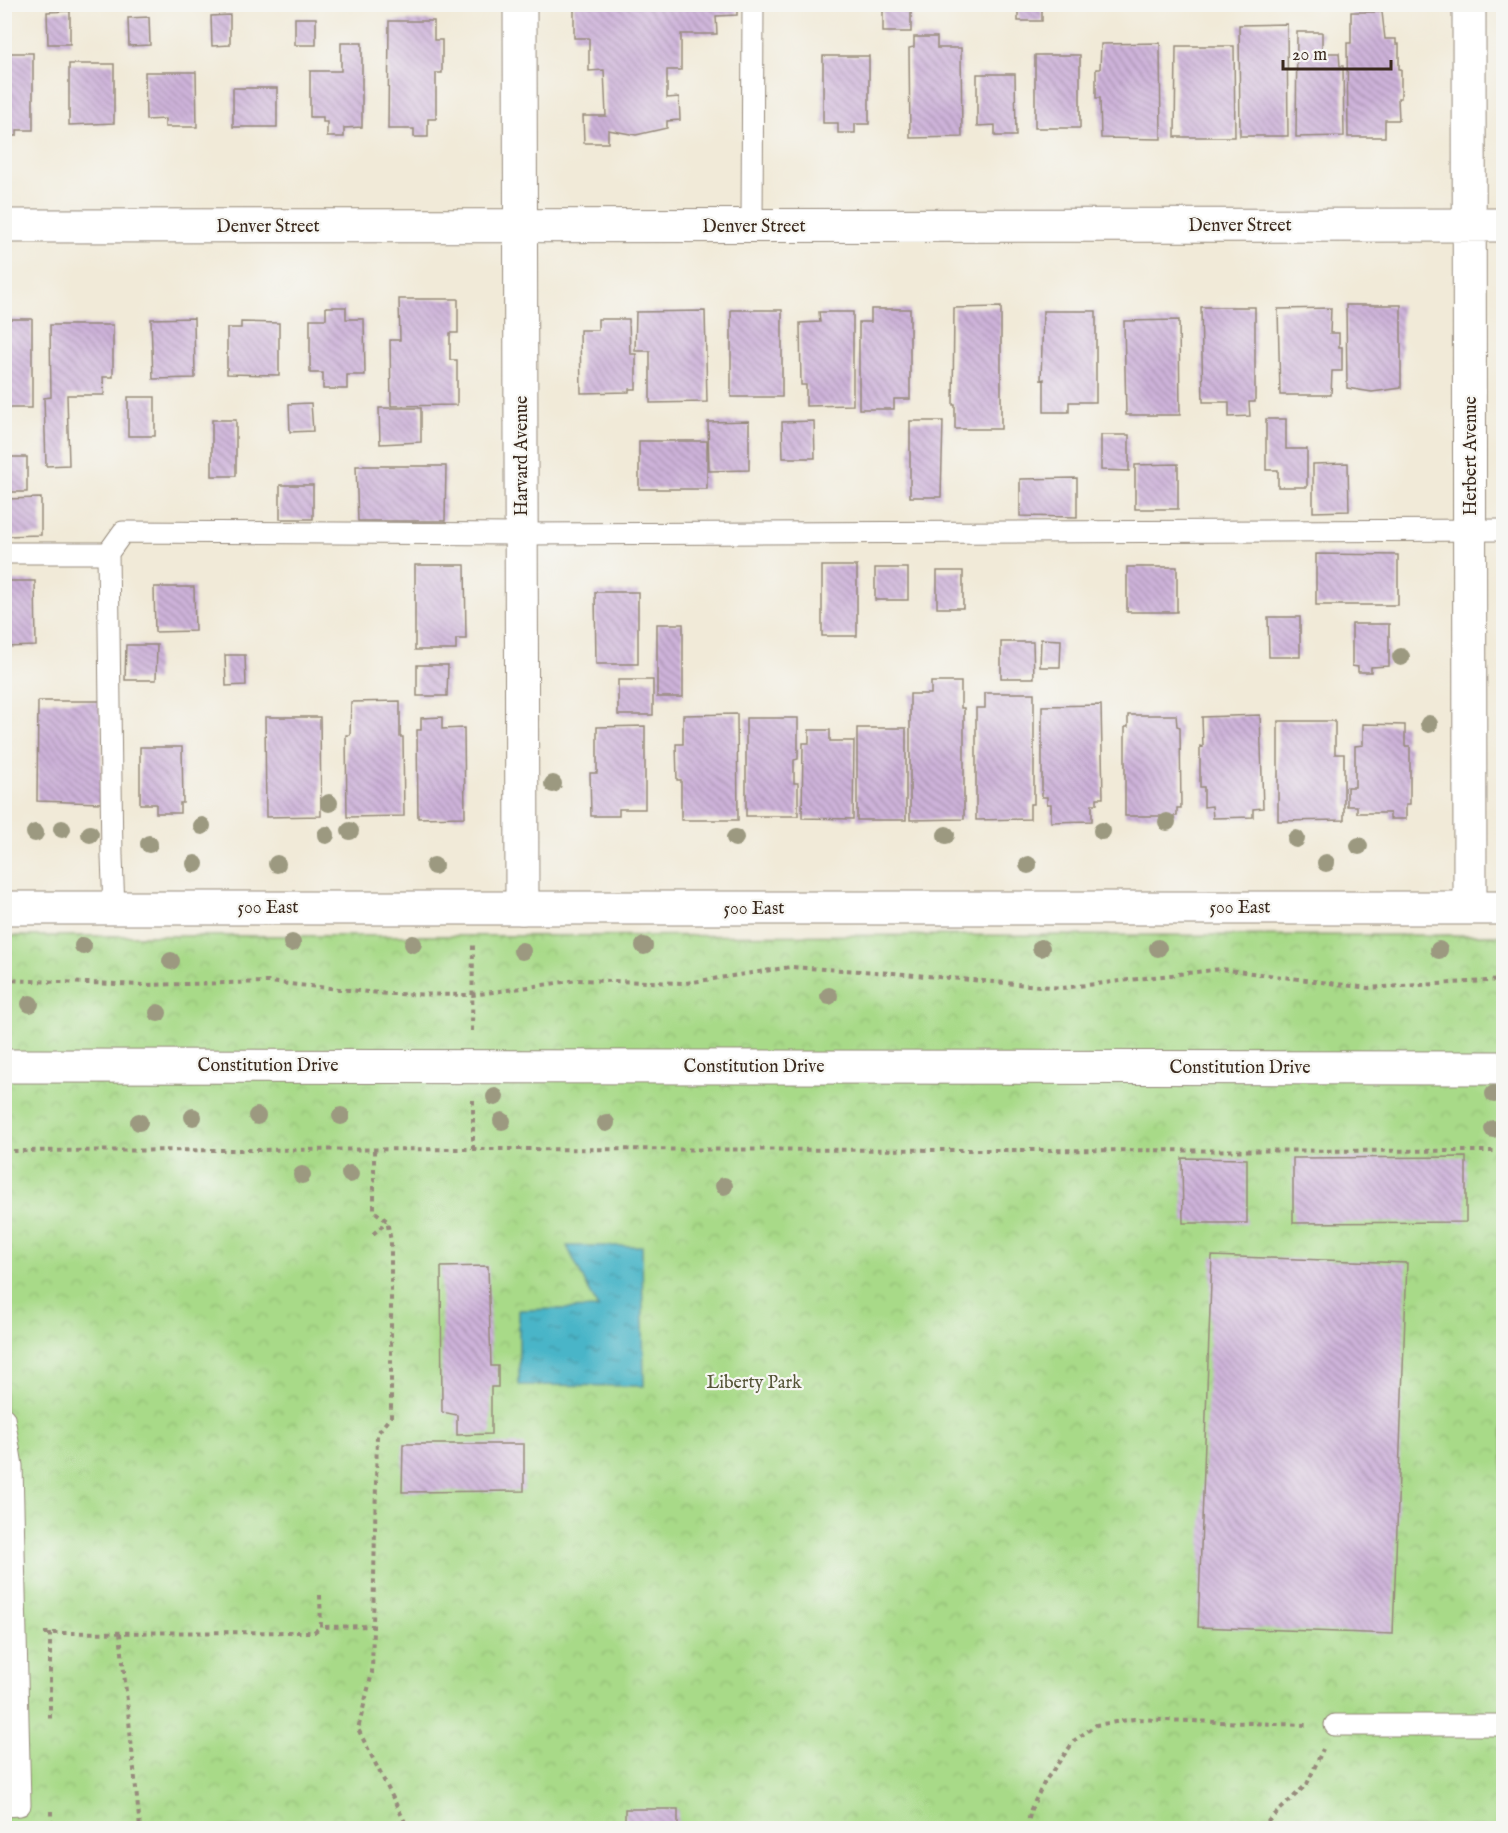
<svg xmlns="http://www.w3.org/2000/svg" width="1508" height="1833" viewBox="0 0 1508 1833" font-family="'IM FELL English',serif">
	<style>
		.park { fill: url(#park-crowns); stroke: #728253; stroke-width: 1.5 }
		.water { fill: url(#water-ripples); stroke: #427073; stroke-width: 1.5 }
		.building { fill: url(#building-back-hatch) }
		.lines { fill: none; stroke-linecap: round; stroke-linejoin: round }
		.service-casing { stroke: #968a7b; stroke-width: 23 }
		.minor-casing { stroke: #968a7b; stroke-width: 35 }
		.tertiary-casing { stroke: #968a7b; stroke-width: 35 }
		.path { stroke: #968a7b; stroke-width: 4; stroke-dasharray: 4.5 4.5; stroke-linecap: butt }
		.service { stroke: #fff; stroke-width: 21 }
		.minor { stroke: #fff; stroke-width: 33 }
		.tertiary { stroke: #fff; stroke-width: 33 }
		.tree { fill: #9c9980 }
		.labels { text-anchor: middle; stroke-width: 4.5; stroke-linejoin: round; paint-order: stroke }
		.street-label { font-size: 18px; fill: #3b2a1e; stroke: #f6f6f2 }
		.park-label { font-size: 18px; fill: #565638; stroke: #f6f6f2 }
	</style>
	<defs>
		<pattern id="park-crowns" width="20" height="18" patternUnits="userSpaceOnUse" patternTransform="scale(1.5)"><rect width="20" height="18" fill="#a8da88"/><path d="M2 6a3 3 0 1 1 6 0M12 15a3 3 0 1 1 6 0" fill="none" stroke="#92bb75"/></pattern>
		<pattern id="water-ripples" width="26" height="14" patternUnits="userSpaceOnUse" patternTransform="scale(1.5)"><rect width="26" height="14" fill="#4ab5c8"/><path d="M2 4q2-2 4 0t4 0M15 11q2-2 4 0t4 0" fill="none" stroke="#3f93a2"/></pattern>
		<pattern id="building-back-hatch" width="6" height="6" patternUnits="userSpaceOnUse" patternTransform="scale(1.5)"><rect width="6" height="6" fill="#ceb3da"/><path d="M-1 5l2 2M0 0l6 6M5-1l2 2" fill="none" stroke="#a892b0"/></pattern>
	</defs>
	<rect width="100%" height="100%" fill="#f6f6f2"/>
	<filter id="ink" filterUnits="userSpaceOnUse"><feTurbulence type="fractalNoise" baseFrequency=".0167" numOctaves="2"/><feDisplacementMap in="SourceGraphic" scale="12" xChannelSelector="R" yChannelSelector="G"/><feConvolveMatrix kernelMatrix="1 2 1 2 8 2 1 2 1" color-interpolation-filters="sRGB"/></filter>
	<filter id="wash" filterUnits="userSpaceOnUse"><feTurbulence type="fractalNoise" baseFrequency=".008" numOctaves="4" result="noise"/><feDisplacementMap in="SourceGraphic" scale="24" xChannelSelector="R" yChannelSelector="G"/><feGaussianBlur stdDeviation="1.35" result="paint"/><feColorMatrix in="noise" values="0 0 0 0 0 0 0 0 0 0 0 0 0 0 0 0 0 1.4 0 .05"/><feComposite in="paint" operator="in"/></filter>
	<g filter="url(#wash)">
		<rect width="100%" height="100%" fill="#f1ead8"/>
		<!-- park -->
		<path class="park" d="M1503 935V1828H5L4 936Z"/>
		<!-- water -->
		<path class="water" d="M567 1246H642L644 1386 519 1385V1310L598 1308Z"/>
		<g id="blocks">
			<!-- building -->
			<path class="building" d="M574 4H737V15L716 16 717 34H681V70H667V98L679 97 680 120 667 121V128L636 135 608 130V143H584L583 116H606L604 70 589 71V38H574Z
				M883 4H911V32H883Z
				M1018 4H1042V21H1018Z
				M70 11V44H48L47 12Z
				M1351 12H1382L1385 39H1396V44H1399V69H1401V98H1398L1399 120H1385V137H1348L1347 43H1351Z
				M230 15V45L212 46 211 16Z
				M149 17 150 45 129 46 128 18Z
				M295 18H316V45H295Z
				M389 21H434V40H442V73H436V119H428V137H414V129H388Z
				M1287 24 1288 136H1240L1239 25Z
				M1297 32H1322V53H1339L1340 66H1343L1344 136 1296 137Z
				M914 37H937V48H961L962 137 910 138 909 48 914 47Z
				M341 43H362V127L344 128V137H327V122H323V117H310V71H341Z
				M1160 43 1161 139 1101 138 1100 98H1096V69H1100L1101 44Z
				M1176 46H1234L1235 137H1175Z
				M4 53H33V130H17V136H4Z
				M1035 55H1080V128H1035Z
				M823 56H869V124H855V133H838V123H823Z
				M69 64H114V123L69 125Z
				M145 72H196L197 127H165V119L146 120Z
				M977 74H1015L1016 136H995V125L977 126Z
				M233 88H277V127H233Z
				M399 299H458V333H450V360H457V405L391 406 390 340H400Z
				M1346 305H1401V388L1372 392 1347 388Z
				M326 307H346V319H364L365 375H347V389H323V373H310V319H326Z
				M1001 307V429H955V405H953L954 308Z
				M1201 307H1255V402H1249L1250 416 1229 417V402H1203Z
				M1331 308 1330 333H1339V347H1342V371H1332L1331 395H1280L1278 309Z
				M871 309H910V399H894V409H859V322H871Z
				M731 310H782V397H731Z
				M705 311 707 402 650 403V351H635L636 312Z
				M1043 311H1096V402H1069V412H1044V379L1041 380Z
				M819 312H853V405L806 406V385H801L800 323 820 322Z
				M194 318 195 378 153 379 151 319Z
				M4 319H32V408H4Z
				M598 319H629L630 354H636V389H629V392L581 393 580 330H598Z
				M1179 320 1180 415H1126L1124 321Z
				M241 322 279 323V375L227 374V328H241Z
				M50 325H113V377H103L104 395H67L69 465 46 466 44 398 51 397Z
				M128 397H155V436H128Z
				M311 403 313 431 290 432 289 404Z
				M379 408H421V442L380 444Z
				M1266 419H1286V449H1307V487H1278V470H1266Z
				M212 420H236V476H212Z
				M749 421V470L709 471 708 422Z
				M814 421 815 458H783L782 422Z
				M910 421H943L941 497H910Z
				M1101 435H1129V471L1101 470Z
				M639 441H707V489H639Z
				M4 457H27V492H4Z
				M1348 463 1349 511 1313 512V464Z
				M1178 464V509H1135V465Z
				M356 466H446L445 521H358Z
				M1077 478V517L1020 516V479Z
				M280 485H313V519H280Z
				M41 498V535L4 536V499Z
				M1316 554 1398 555V605H1316Z
				M415 565H465L466 639H456V650H415Z
				M822 566H857V636H822Z
				M1127 567H1177V612H1127Z
				M875 568H908V600H875Z
				M937 571H963V608H937Z
				M4 581H35L36 646 4 647Z
				M154 587H194L195 631 155 632Z
				M595 592H638V664H596Z
				M1268 617H1300V657H1269Z
				M657 624H683V697H657Z
				M1352 624H1389V666L1371 667V672H1358V667L1352 666Z
				M1041 639 1061 640 1060 667H1040Z
				M1001 642H1033L1034 678H1001Z
				M126 645H157L156 680H125Z
				M225 655H245L246 685 226 686Z
				M417 665H448L447 696H417Z
				M618 680H653V715H618Z
				M931 682H961V708H964V819L910 820V694H931Z
				M985 693H1034V804H1030V819L976 820V708H985Z
				M38 701H101V803L37 801Z
				M400 701V737H403L404 816 347 817 346 735H350L351 702Z
				M1101 705 1103 798H1097V804H1092V821L1051 822V804H1047V797H1042V706Z
				M737 714 738 820H681V780H677L676 744H683V715Z
				M1128 715H1176L1177 726 1180 727 1181 808H1177V816H1125V727H1128Z
				M1260 715 1263 808 1253 809V817L1213 818 1212 806 1204 807V787H1200V746L1203 747 1202 717Z
				M265 717H320L321 816 266 817Z
				M442 717V729L464 728 465 817 418 818 417 730H421V718Z
				M746 718H798V759L794 760V783H798V816H746Z
				M1278 721H1335V754H1344V820L1278 821Z
				M1363 724 1405 725V746H1410V804H1406V819H1390V813H1357V806H1347V787H1355V746L1363 745Z
				M645 726V809H619V816H591L590 773H597V727Z
				M857 728H906V820H857Z
				M809 730H830V741H854L853 819 802 818 803 743H809Z
				M140 747H182L183 803H180V813H156V804H140Z
				M1466 1157V1222L1293 1223V1158Z
				M1182 1158 1247 1159V1223H1183Z
				M1212 1256 1407 1263 1393 1634 1198 1627Z
				M488 1266 491 1366H498V1387H491V1434L457 1435V1415L442 1412 441 1267Z
				M403 1444H524V1491L402 1492Z
				M625 1809H678V1828H625Z"/>
		</g>
	</g>
	<g filter="url(#ink)">
		<use href="#blocks" fill-opacity="0" stroke="#968a7b" stroke-width="1.5"/>
		<g class="lines">
			<!-- service casing -->
			<g class="service-casing">
				<path id="service" d="M752 226 753 4
					M4 553H108L112 857 114 908
					M108 553 123 532 521 534 1504 530
					M4 1418 12 1466 20 1805 4 1806
					M1335 1725H1504"/>
			</g>
			<!-- minor casing -->
			<g class="minor-casing">
				<path id="minor" d="M520 4 522 908
					M1469 4 1470 907
					M4 226 1504 225
					M4 1066 1504 1068"/>
			</g>
			<!-- tertiary casing -->
			<g class="tertiary-casing">
				<path id="tertiary" d="M4 908H1504"/>
			</g>
			<!-- path -->
			<path class="path" d="M4 980 144 985 269 982 389 994 472 995 578 980 686 983 791 967 893 973 1062 988 1221 969 1368 988 1504 980
				M472 1031 473 943
				M473 1100V1149
				M374 1150V1211L387 1221 391 1241V1416L377 1434 372 1673 358 1729 404 1820 406 1828
				M4 1151 473 1149 1504 1151
				M373 1234 387 1222
				M320 1595 321 1627 373 1626
				M44 1633 314 1632 321 1627
				M50 1633V1722
				M120 1633 140 1828
				M51 1811V1824L56 1828
				M1027 1828 1031 1809 1045 1781 1075 1740 1096 1725 1134 1719 1306 1725
				M1261 1828 1307 1784 1323 1749"/>
			<!-- service -->
			<use href="#service" class="service"/>
			<!-- minor -->
			<use href="#minor" class="minor"/>
			<!-- tertiary -->
			<use href="#tertiary" class="tertiary"/>
		</g>
		<!-- trees -->
		<g class="tree">
			<circle cx="1401" cy="657" r="9"/>
			<circle cx="1429" cy="724" r="9"/>
			<circle cx="553" cy="784" r="9"/>
			<circle cx="329" cy="803" r="9"/>
			<circle cx="1167" cy="822" r="9"/>
			<circle cx="202" cy="826" r="9"/>
			<circle cx="62" cy="829" r="9"/>
			<circle cx="350" cy="831" r="9"/>
			<circle cx="1102" cy="831" r="9"/>
			<circle cx="35" cy="833" r="9"/>
			<circle cx="90" cy="834" r="9"/>
			<circle cx="326" cy="835" r="9"/>
			<circle cx="946" cy="835" r="9"/>
			<circle cx="735" cy="838" r="9"/>
			<circle cx="1296" cy="839" r="9"/>
			<circle cx="149" cy="844" r="9"/>
			<circle cx="1359" cy="846" r="9"/>
			<circle cx="1326" cy="863" r="9"/>
			<circle cx="195" cy="864" r="9"/>
			<circle cx="277" cy="864" r="9"/>
			<circle cx="1028" cy="865" r="9"/>
			<circle cx="434" cy="866" r="9"/>
			<circle cx="292" cy="943" r="9"/>
			<circle cx="413" cy="944" r="9"/>
			<circle cx="83" cy="946" r="9"/>
			<circle cx="644" cy="946" r="9"/>
			<circle cx="1041" cy="948" r="9"/>
			<circle cx="1158" cy="948" r="9"/>
			<circle cx="1439" cy="950" r="9"/>
			<circle cx="522" cy="951" r="9"/>
			<circle cx="171" cy="961" r="9"/>
			<circle cx="829" cy="996" r="9"/>
			<circle cx="30" cy="1004" r="9"/>
			<circle cx="158" cy="1013" r="9"/>
			<circle cx="1494" cy="1094" r="9"/>
			<circle cx="495" cy="1097" r="9"/>
			<circle cx="257" cy="1116" r="9"/>
			<circle cx="341" cy="1116" r="9"/>
			<circle cx="193" cy="1117" r="9"/>
			<circle cx="502" cy="1121" r="9"/>
			<circle cx="139" cy="1122" r="9"/>
			<circle cx="606" cy="1123" r="9"/>
			<circle cx="1493" cy="1129" r="9"/>
			<circle cx="350" cy="1174" r="9"/>
			<circle cx="302" cy="1175" r="9"/>
			<circle cx="724" cy="1186" r="9"/>
		</g>
	</g>
	<g class="labels">
		<!-- street labels -->
		<g class="street-label">
			<text x="1240" y="231">Denver Street</text>
			<text x="268" y="232">Denver Street</text>
			<text x="754" y="232">Denver Street</text>
			<text transform="translate(521 456) rotate(-90)" y="6">Harvard Avenue</text>
			<text transform="translate(1470 456) rotate(-90)" y="6">Herbert Avenue</text>
			<text x="268" y="913">500 East</text>
			<text x="1240" y="913">500 East</text>
			<text x="754" y="914">500 East</text>
			<text x="268" y="1071">Constitution Drive</text>
			<text x="754" y="1072">Constitution Drive</text>
			<text x="1240" y="1073">Constitution Drive</text>
		</g>
		<!-- park labels -->
		<g class="park-label">
			<text x="754" y="1388">Liberty Park</text>
		</g>
	</g>
	<!-- margin -->
	<rect width="1508" height="1833" fill="none" stroke="#f6f6f2" stroke-width="24"/>
	<!-- scale -->
	<path d="M1283 60v9h108v-9" fill="none" stroke="#3b2a1e" stroke-width="3"/>
	<text x="1292" y="60" font-size="18" fill="#3b2a1e" stroke="#f6f6f2" stroke-width="4.5" paint-order="stroke">20 m</text>
</svg>
